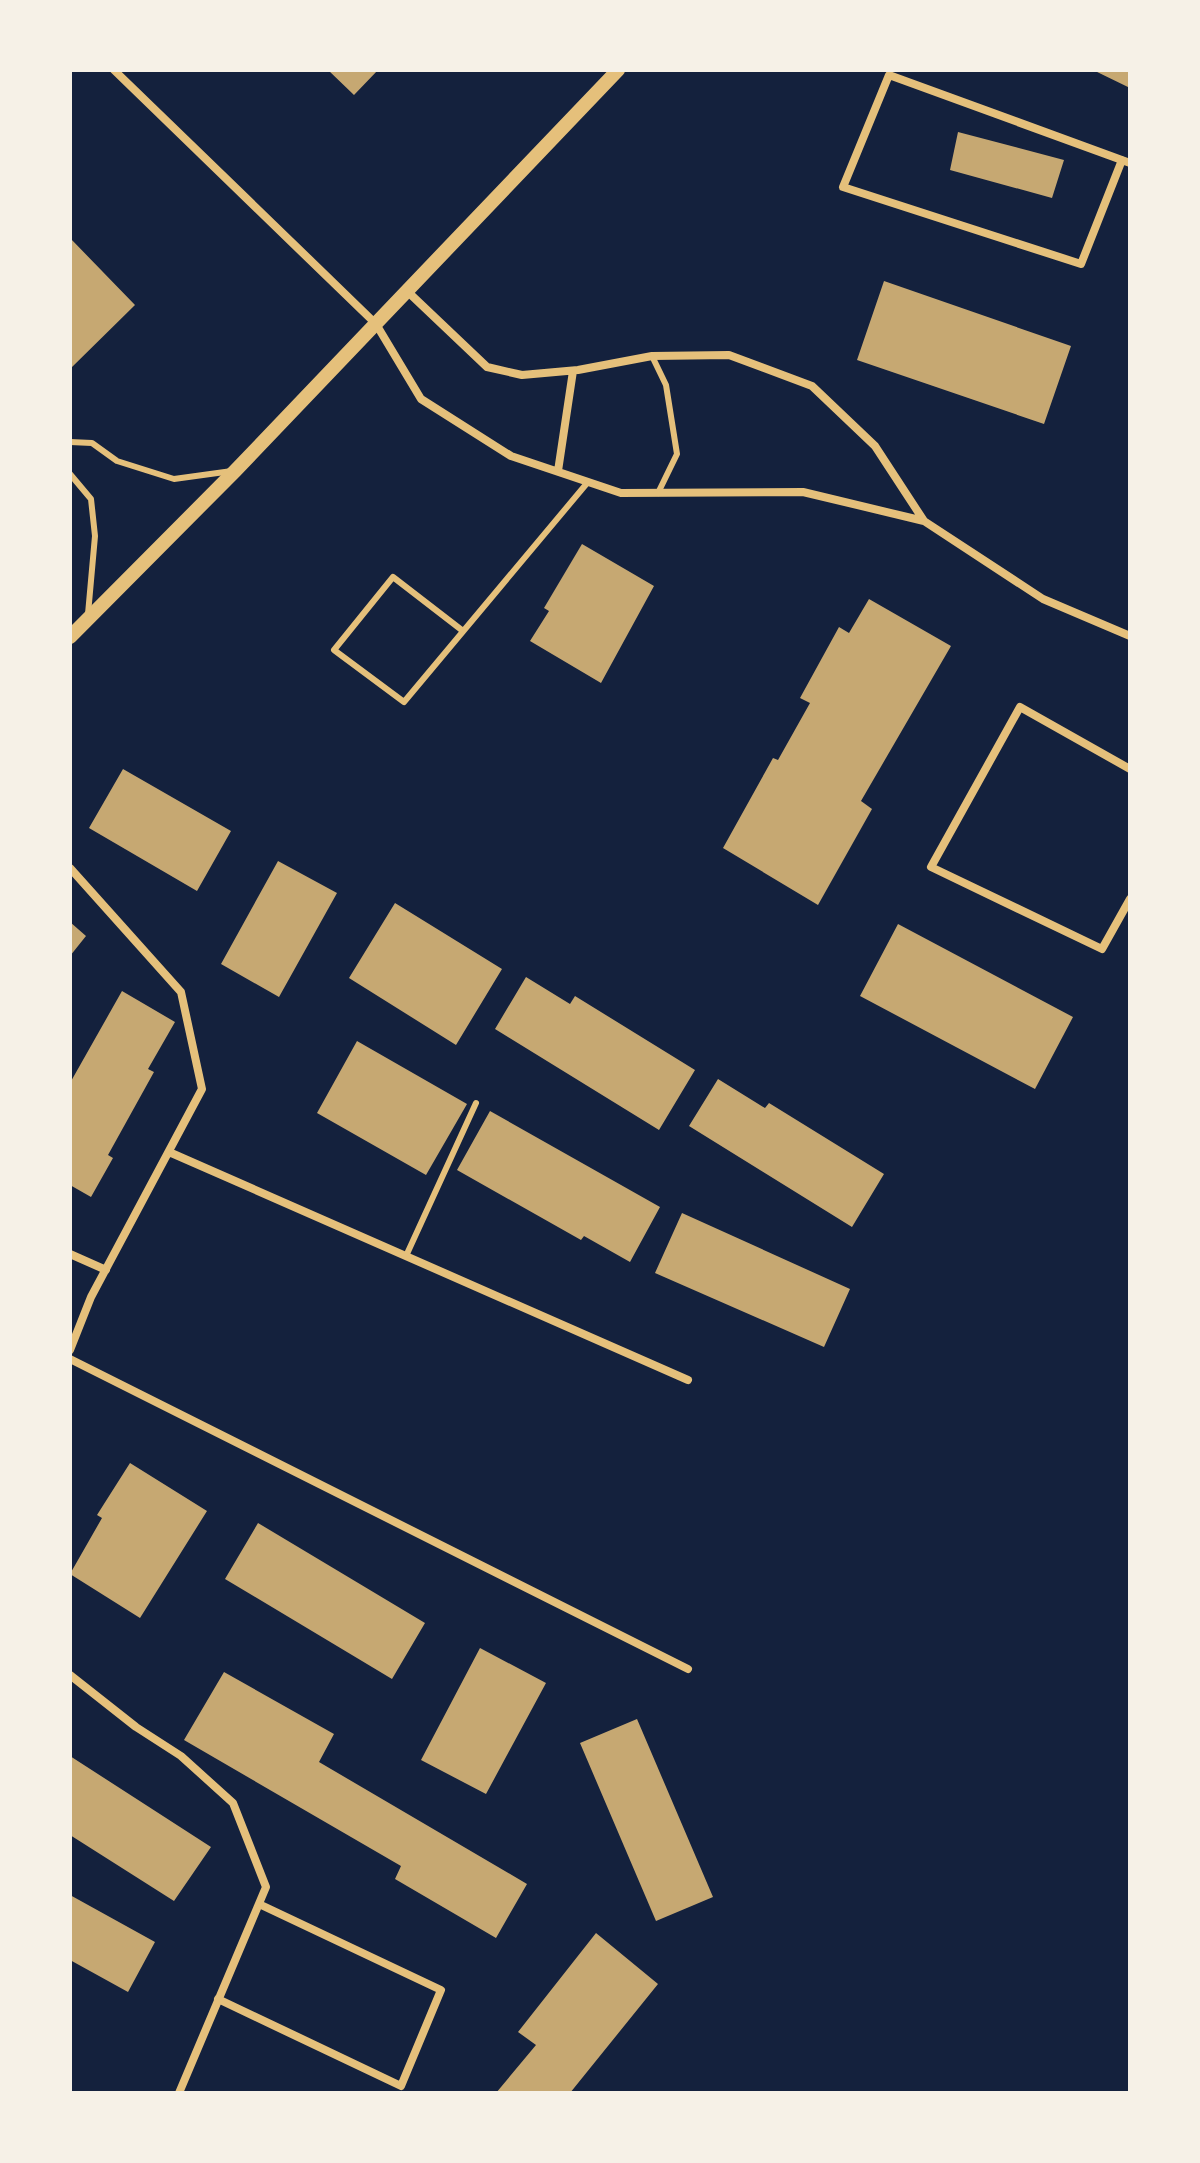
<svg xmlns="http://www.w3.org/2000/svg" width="1200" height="2163" viewBox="0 0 1200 2163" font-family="Rubik,sans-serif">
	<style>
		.building { fill: #c6a872 }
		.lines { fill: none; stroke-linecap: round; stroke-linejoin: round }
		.service { stroke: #e5c07b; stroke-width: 6 }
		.minor { stroke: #e5c07b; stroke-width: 8 }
		.tertiary { stroke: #e5c07b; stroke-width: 14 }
	</style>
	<rect width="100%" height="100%" fill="#14213d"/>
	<!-- building -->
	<path class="building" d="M328 70H378L354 95Z
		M1093 70H1130V88Z
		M958 132 1064 160 1052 198 950 170Z
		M70 238 135 305 70 369Z
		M884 281 1071 346 1044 424 857 360Z
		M582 544 654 586 601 683 530 641 549 611 544 608Z
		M869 599 951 646 861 801 872 809 818 905 723 848 773 758 778 760 810 703 800 698 839 627 849 633Z
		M123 769 231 831 197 891 89 828Z
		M278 861 337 893 279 997 221 964Z
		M395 903 502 969 456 1045 349 978Z
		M70 922 86 936 70 956Z
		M898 924 1073 1017 1035 1089 860 996Z
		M526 977 570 1004 575 996 695 1070 659 1130 495 1029Z
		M122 991 175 1022 148 1069 154 1072 108 1155 113 1158 91 1197 70 1185V1083Z
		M357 1041 467 1104 426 1175 317 1113Z
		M718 1079 765 1108 769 1103 884 1174 852 1227 689 1126Z
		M490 1111 660 1207 630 1262 584 1236 581 1240 457 1170Z
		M682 1213 850 1289 824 1347 655 1273Z
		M130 1463 207 1511 140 1618 70 1574 102 1518 97 1515Z
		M258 1523 425 1623 392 1679 225 1579Z
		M480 1648 546 1683 486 1794 421 1760Z
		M224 1672 334 1734 319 1762 527 1884 496 1938 395 1879 401 1866 184 1740Z
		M637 1719 713 1897 656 1921 580 1743Z
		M70 1756 211 1847 174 1901 70 1835Z
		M70 1895 155 1942 128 1992 70 1960Z
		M596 1933 658 1984 570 2093H496L536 2045 518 2032Z"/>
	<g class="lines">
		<!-- service -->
		<path class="service" d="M652 356 666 385 677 454 658 493
			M70 442 92 443 117 461 174 479 232 471
			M70 474 91 499 95 536 88 614
			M463 631 393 577 334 650 404 702 588 482
			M406 1256 476 1103"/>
		<!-- minor -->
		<path class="minor" d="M114 70 376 324 421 399 511 456 621 493 803 492 924 521 1043 599 1130 636
			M1122 160 1081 264 843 187 889 75 1130 163
			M407 291 487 367 522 375 578 370 652 356 729 355 812 386 875 446 924 521
			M558 471 573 371
			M1130 769 1020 707 931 867 1102 949 1130 899
			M70 868 181 992 202 1089 91 1297 70 1350
			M169 1152 688 1380
			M70 1254 106 1270
			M70 1359 688 1669
			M70 1675 136 1727 181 1756 233 1803 266 1887 179 2093
			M218 1999 401 2086 441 1990 259 1904"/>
		<!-- tertiary -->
		<path class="tertiary" d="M70 637 235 471 618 70"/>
	</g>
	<!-- border -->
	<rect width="1200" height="2163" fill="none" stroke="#f6f1e7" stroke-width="144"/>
</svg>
